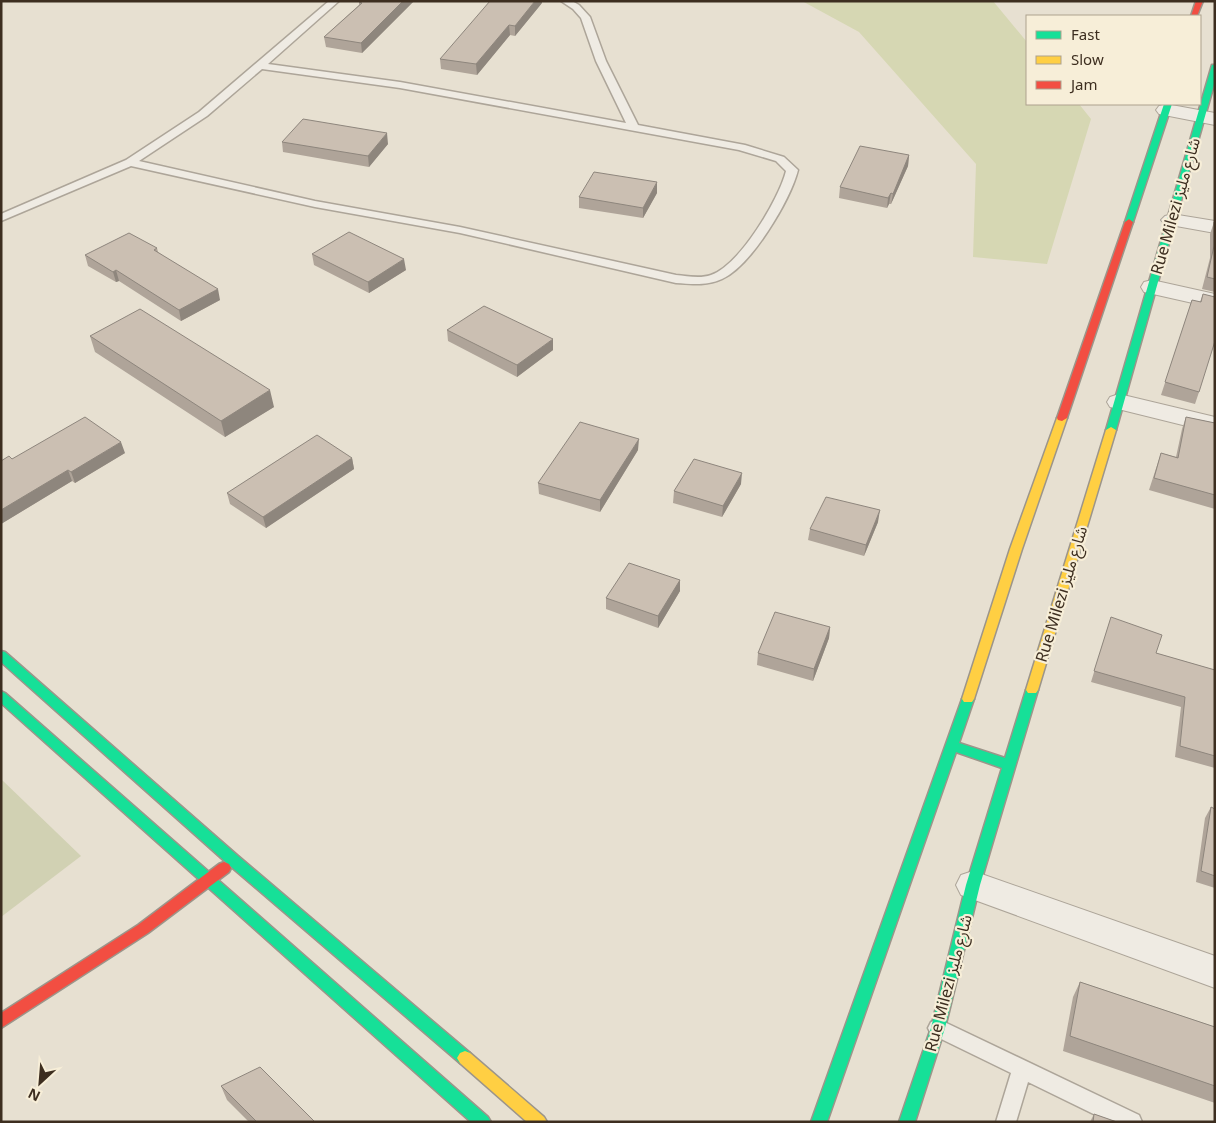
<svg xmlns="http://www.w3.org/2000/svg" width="1216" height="1123" viewBox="0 0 1216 1123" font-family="Georgia,'Noto Sans Arabic',serif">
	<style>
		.green { fill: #d6d7b3 }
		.cemetery { fill: #d1d1b3 }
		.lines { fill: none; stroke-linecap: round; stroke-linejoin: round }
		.lane-casing { stroke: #ada599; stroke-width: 3 }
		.street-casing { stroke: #ada599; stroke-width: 2 }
		.fast-casing { stroke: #9c958a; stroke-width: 3 }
		.slow-casing { stroke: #9c958a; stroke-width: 3 }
		.jam-casing { stroke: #9c958a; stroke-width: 3 }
		.lane { fill: #efebe3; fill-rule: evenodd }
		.street { fill: #efebe3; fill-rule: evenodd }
		.fast { fill: #16e098; fill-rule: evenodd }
		.slow { fill: #ffcf43; fill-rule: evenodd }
		.jam { fill: #f24e42; fill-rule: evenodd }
		.wall { fill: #afa499 }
		.shaded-wall { fill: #8e867d }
		.building { fill: #cbbfb2; stroke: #8e867d }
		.labels { text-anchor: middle; stroke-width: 4.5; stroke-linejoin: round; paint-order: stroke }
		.street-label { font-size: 16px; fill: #3d2e20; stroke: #f7eed8 }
	</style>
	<rect width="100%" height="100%" fill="#e7e0d1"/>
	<!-- green -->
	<path class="green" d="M802 1H993L1027 42V104H1079L1091 119 1047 264 973 257 976 164 859 32Z"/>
	<!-- cemetery -->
	<path class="cemetery" d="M1 779 81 856 1 917Z"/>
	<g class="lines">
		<!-- lane casing -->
		<g class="lane-casing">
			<path id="lane" d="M329 1H339L268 64 400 82 626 123 596 61 581 18 573 9 561 1H572L579 5 590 17 606 61 638 125 745 145 784 157 798 170C790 201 751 266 722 279 707 286 691 284 676 283L460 233 315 207 131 166 1 221V214L126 160 199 112ZM262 69 400 88 739 150 776 161 786 171C779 199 740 265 711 275 700 279 687 276 676 275L460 227 315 201 139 161 207 116Z
				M938 1019 1139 1115 1142 1122H1110L1028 1082 1016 1122H996L1011 1073 931 1034 928 1028 931 1022Z"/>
		</g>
		<!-- street casing -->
		<g class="street-casing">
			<path id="street" d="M1166 104 1215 113V125L1159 114 1156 110 1159 106Z
				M1172 214 1215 221V233L1165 224 1161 220 1165 216Z
				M1152 280 1215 294V308L1144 292 1141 287 1144 282Z
				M1119 394 1215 417V433L1110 407 1107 402 1110 397Z
				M973 871 1215 956V988L961 895 956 885 961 875Z"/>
		</g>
		<!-- fast casing -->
		<g class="fast-casing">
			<path id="fast" d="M1212 65H1215V81L1116 430 1111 433 1107 432 1106 430Z
				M1164 104H1172L1133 222 1132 224H1126L1125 222Z
				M1 651 5 652 238 856 470 1053 473 1058 470 1063 465 1065 460 1063 228 864 1 662Z
				M1032 685 1036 687 1038 690 980 885 945 1028 915 1122H899L931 1028 966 885 1002 768 956 752 827 1122H811L962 699 964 696H972L974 699 959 743 1005 758 1026 690 1028 687Z
				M1 691 5 693 488 1117 491 1122H471L1 703Z"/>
		</g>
		<!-- slow casing -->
		<g class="slow-casing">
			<path id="slow" d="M1062 415 1067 418 1022 549 974 699 972 702H964L962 699 1010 549 1057 418Z
				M1111 427 1116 430 1038 690 1036 693H1028L1026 690 1106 430Z
				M465 1051 470 1053 544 1117 547 1122H527L460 1063 457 1058 460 1053Z"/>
		</g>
		<!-- jam casing -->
		<g class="jam-casing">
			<path id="jam" d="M1196 1H1203L1197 16H1191Z
				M1129 219 1133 222 1067 418 1062 421 1058 420 1057 418 1125 222Z
				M224 862 229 864 231 868 229 872 148 933 1 1028V1013L138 925 219 864Z"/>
		</g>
		<!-- lane -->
		<use href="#lane" class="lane"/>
		<!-- street -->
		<use href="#street" class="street"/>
		<!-- fast -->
		<use href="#fast" class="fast"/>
		<!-- slow -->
		<use href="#slow" class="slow"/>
		<!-- jam -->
		<use href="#jam" class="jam"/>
	</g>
	<!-- wall -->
	<path class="wall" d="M414 1 362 53 326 47 324 37 359 5V2Z
		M542 3 515 36 510 35 477 75 441 69 440 59Z
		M282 142 388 144 369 167 283 152Z
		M909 155 908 166 891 204H889L887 208 839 198 840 187Z
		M657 193 643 218 579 208V197Z
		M1214 222H1215V292L1202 289 1210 258V234Z
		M157 248 158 252 220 300 181 321 119 281 116 282 88 266 85 255Z
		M312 254 406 270 369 293 314 265Z
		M1203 294 1199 392 1195 404 1161 395 1192 300 1200 302Z
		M447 330 553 350 517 377 448 341Z
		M90 336 274 407 225 437 95 352Z
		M1186 417 1215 423V509L1149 490 1161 453 1176 457 1182 429Z
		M638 450 600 512 539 494 538 483Z
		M125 453 75 483 72 481 1 524V461L12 459Z
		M352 458 354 469 266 528 230 504 227 493Z
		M741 484 722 517 673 503 674 491Z
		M878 522 864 556 808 540 810 529Z
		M680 580V591L658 628 606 609V598Z
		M1111 617 1156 653 1215 670V768L1175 757 1181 707 1091 682Z
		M830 627 829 638 813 681 757 665 758 653Z
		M1211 807 1215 809V888L1196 882 1205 818Z
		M1080 982 1215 1027V1103L1063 1051 1073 997Z
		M221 1086 315 1122H249L227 1100Z
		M1094 1114 1117 1122H1090Z"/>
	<!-- shaded-wall -->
	<path class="shaded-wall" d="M403 1H414L362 53 361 43Z
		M535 1H542V3L515 36V26Z
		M509 25 510 35 477 75 476 64Z
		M387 133 388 144 369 167 368 156Z
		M909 155 908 166 891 204 893 194Z
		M657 182V193L643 218V208Z
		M891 193 889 204 887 208 888 198Z
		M404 259 406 270 369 293 368 282Z
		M116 270 119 281 116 282 113 272Z
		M218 289 220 300 181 321 179 310Z
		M553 339V350L517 377V365Z
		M270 390 274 407 225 437 221 421Z
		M639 439 638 450 600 512V500Z
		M121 442 125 453 75 483 71 472Z
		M352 458 354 469 266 528 263 517Z
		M68 470 72 481 1 524V510Z
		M742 473 741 484 722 517 723 506Z
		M880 510 878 522 864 556 866 545Z
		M680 580V591L658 628V616Z
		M830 627 829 638 813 681 814 669Z"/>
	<!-- building -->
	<path class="building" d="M360 1H403L361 43 324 37 362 3 359 2Z
		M490 1H535L515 26 509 25 476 64 440 59Z
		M303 119 387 133 368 156 282 142Z
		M860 146 909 155 893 194 891 193 888 198 840 187Z
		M594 172 657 182 643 208 579 197Z
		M1214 222H1215V279L1207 277 1214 246Z
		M349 232 404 259 368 282 312 254Z
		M129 233 157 248 154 250 218 289 179 310 116 270 113 272 85 255Z
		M1203 294 1215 297V341L1199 392 1165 382 1192 300 1201 302Z
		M484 306 553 339 517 365 447 330Z
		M140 309 270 390 221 421 90 336Z
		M85 417 121 442 71 472 68 470 1 510V461L9 456 12 459Z
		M1186 417 1215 423V495L1154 478 1161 453 1178 458Z
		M580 422 639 439 600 500 538 483Z
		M317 435 352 458 263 517 227 493Z
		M694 459 742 473 723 506 674 491Z
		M826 497 880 510 866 545 810 529Z
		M629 563 680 580 658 616 606 598Z
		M775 612 830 627 814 669 758 653Z
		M1111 617 1162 635 1156 653 1215 670V756L1180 746 1185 697 1094 671Z
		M1211 807 1215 809V876L1201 871Z
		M1080 982 1215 1027V1086L1070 1036Z
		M260 1067 315 1122H257L221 1086Z
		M1094 1114 1117 1122H1093Z"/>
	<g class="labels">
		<!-- street labels -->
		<g class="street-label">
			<text transform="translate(1175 206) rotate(-74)" y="6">Rue Milezi شارع مليز</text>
			<text transform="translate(1061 594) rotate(-73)" y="6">Rue Milezi شارع مليز</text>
			<text transform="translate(948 983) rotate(-75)" y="6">Rue Milezi شارع مليز</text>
		</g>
	</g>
	<!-- border -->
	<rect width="1216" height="1123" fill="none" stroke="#3d2e20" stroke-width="5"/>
	<!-- legend -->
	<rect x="1026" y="15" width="175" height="90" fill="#f7eed8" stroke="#ada18e"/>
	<rect x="1036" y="31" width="25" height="8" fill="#16e098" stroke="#ada18e"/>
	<text x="1071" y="40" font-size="15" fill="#3d2e20">Fast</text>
	<rect x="1036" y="56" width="25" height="8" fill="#ffcf43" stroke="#ada18e"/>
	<text x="1071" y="65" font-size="15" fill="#3d2e20">Slow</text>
	<rect x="1036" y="81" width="25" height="8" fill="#f24e42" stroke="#ada18e"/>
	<text x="1071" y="90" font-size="15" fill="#3d2e20">Jam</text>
	<!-- north arrow -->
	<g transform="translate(40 1083) rotate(206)" stroke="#f7eed8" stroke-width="4" paint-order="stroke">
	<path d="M0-4L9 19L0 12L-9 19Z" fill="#3d2e20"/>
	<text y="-8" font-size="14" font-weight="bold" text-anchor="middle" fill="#3d2e20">N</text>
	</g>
</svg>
